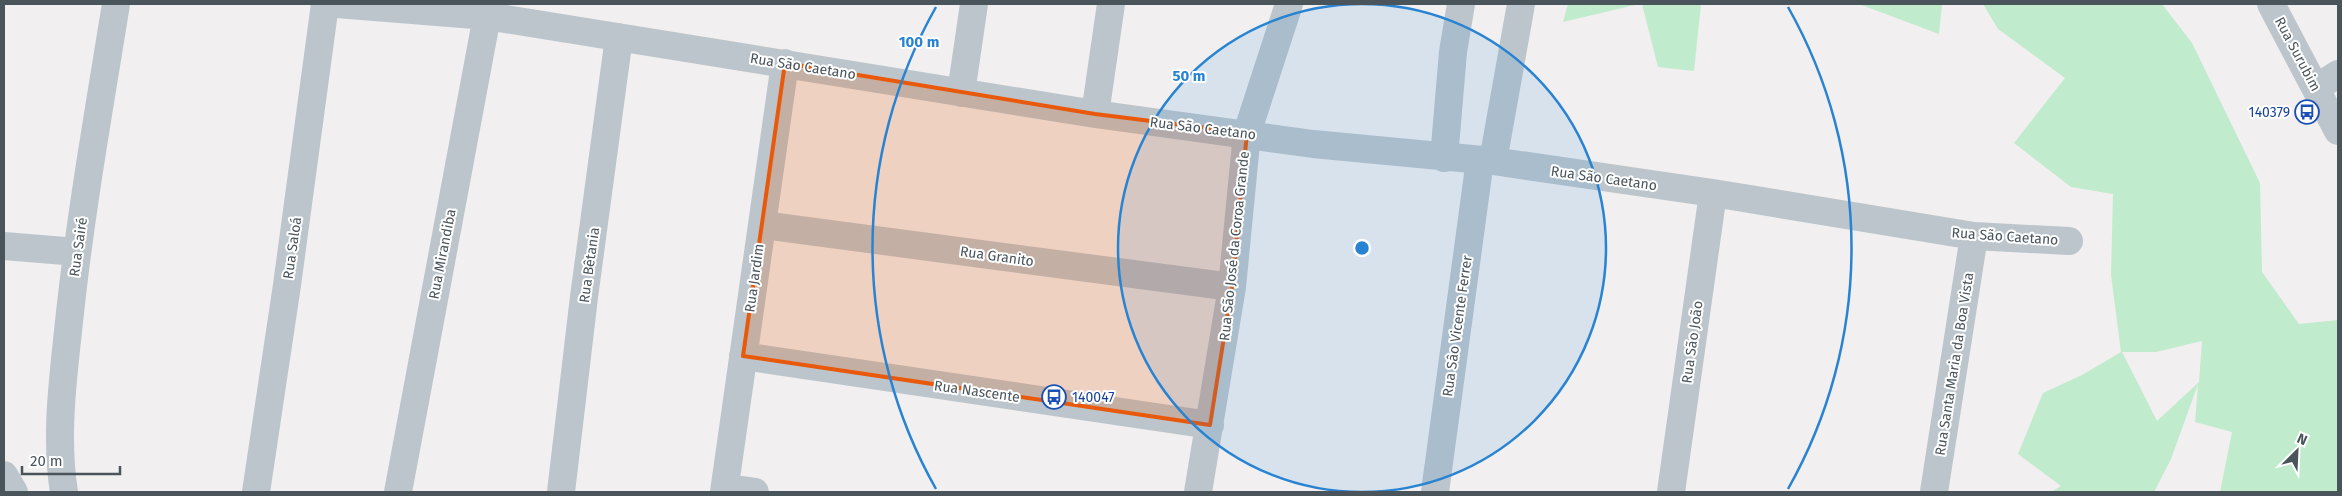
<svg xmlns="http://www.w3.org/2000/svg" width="2342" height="496" viewBox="0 0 2342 496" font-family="'Fira Sans',sans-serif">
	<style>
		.green { fill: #c1ebcd; fill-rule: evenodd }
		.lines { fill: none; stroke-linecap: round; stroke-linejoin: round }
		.minor { stroke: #bcc5cb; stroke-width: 28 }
		.marked { fill: #e8590c; fill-opacity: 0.2; stroke: #e8590c; stroke-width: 4; stroke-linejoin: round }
		.ring { fill: none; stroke: #2883d2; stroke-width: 2.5 }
		.labels { text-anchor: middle; stroke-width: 4; stroke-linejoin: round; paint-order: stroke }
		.street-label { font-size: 14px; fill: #49545b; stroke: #fff }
		.transit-label { font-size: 14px; fill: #164399; stroke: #fff; text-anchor: end }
		.centre { fill: #2883d2; stroke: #fff; stroke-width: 2.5 }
		.ring-label { font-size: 15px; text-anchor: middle; font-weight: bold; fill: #2883d2; stroke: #fff; stroke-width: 4; stroke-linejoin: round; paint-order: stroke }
	</style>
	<rect width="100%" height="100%" fill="#f1efef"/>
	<!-- green -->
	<path class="green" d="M1568 4H1639L1563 22Z
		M1642 4H1701L1694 71 1658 67Z
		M1859 4H1942L1939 34Z
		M1983 4H2162L2192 43 2260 183 2262 272 2299 324 2338 320V492H2220L2232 432 2195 422 2198 384 2171 459 2154 492H2051L2061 486 2018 454 2043 393 2082 375 2121 352 2111 275 2113 194 2071 187 2014 143 2065 78 1998 29ZM2202 341 2199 382 2157 421 2122 352H2156Z"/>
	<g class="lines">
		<!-- minor -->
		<path class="minor" d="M337 4 487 16 1095 114 1313 144 1493 161 1713 193 1974 236 2069 241
			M2271 4 2338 131
			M2316 88 2338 74
			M961 93 974 4
			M1095 114 1111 4
			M1444 158 1453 52 1461 4
			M1493 161 1521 4
			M762 225 1232 287
			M4 246 77 252
			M743 356 1210 425
			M4 475 14 492
			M725 488 755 492
			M64 492C55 437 63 378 69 322 80 216 99 110 116 4
			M256 492 287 285 325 4
			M398 492 487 16
			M561 492 584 297 619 37
			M724 492 785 63
			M1198 492 1232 287 1247 133 1289 4
			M1435 492 1480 160
			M1671 492 1713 193
			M1934 492 1974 236"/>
	</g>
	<!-- marked area -->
	<path class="marked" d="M785 63 1095 114 1247 133 1232 287 1210 425 743 356Z"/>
	<!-- distance rings -->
	<circle cx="1362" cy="248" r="244" fill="#2883d2" fill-opacity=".12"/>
	<g class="ring">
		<circle cx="1362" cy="248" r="244"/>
		<path d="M936 489A489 489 0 0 1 936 7M1788 7A489 489 0 0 1 1788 489"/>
	</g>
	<!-- icons -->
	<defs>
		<g id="bus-ring" transform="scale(1.25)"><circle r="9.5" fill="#fff" stroke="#1a4fb4" stroke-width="1.5"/><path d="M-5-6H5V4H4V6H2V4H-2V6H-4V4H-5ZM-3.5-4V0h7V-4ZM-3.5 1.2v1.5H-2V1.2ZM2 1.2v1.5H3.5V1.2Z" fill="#1a4fb4"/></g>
	</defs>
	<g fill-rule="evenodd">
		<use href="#bus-ring" x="2307" y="112"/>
		<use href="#bus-ring" x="1054" y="397"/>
	</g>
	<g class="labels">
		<!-- street labels -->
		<g class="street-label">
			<text transform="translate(2298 54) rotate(62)" y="5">Rua Surubim</text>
			<text transform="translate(803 66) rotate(9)" y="5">Rua São Caetano</text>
			<text transform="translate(1203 128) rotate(7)" y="5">Rua São Caetano</text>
			<text transform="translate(1604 178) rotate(8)" y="5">Rua São Caetano</text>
			<text transform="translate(2005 236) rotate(4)" y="5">Rua São Caetano</text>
			<text transform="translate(1234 246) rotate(-84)" y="5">Rua São José da Coroa Grande</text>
			<text transform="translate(78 247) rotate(-82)" y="5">Rua Sairé</text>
			<text transform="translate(292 248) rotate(-82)" y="5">Rua Saloá</text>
			<text transform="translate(442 254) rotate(-79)" y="5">Rua Mirandiba</text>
			<text transform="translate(997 256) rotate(8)" y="5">Rua Granito</text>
			<text transform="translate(589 265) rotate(-82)" y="5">Rua Bêtania</text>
			<text transform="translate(754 278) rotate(-82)" y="5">Rua Jardim</text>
			<text transform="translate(1457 326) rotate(-82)" y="5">Rua Sâo Vicente Ferrer</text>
			<text transform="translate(1692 342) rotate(-82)" y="5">Rua São João</text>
			<text transform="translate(1954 364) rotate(-81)" y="5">Rua Santa Maria da Boa Vista</text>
			<text transform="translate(977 391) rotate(8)" y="5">Rua Nascente</text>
		</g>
		<!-- transit labels -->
		<g class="transit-label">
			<text x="2290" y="117">140379</text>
			<text x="1072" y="402" text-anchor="start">140047</text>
		</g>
	</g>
	<circle cx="1362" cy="248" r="8" class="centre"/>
	<g class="ring-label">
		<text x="919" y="47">100 m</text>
		<text x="1189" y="81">50 m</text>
	</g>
	<!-- border -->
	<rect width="2342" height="496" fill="none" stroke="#49545b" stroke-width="10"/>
	<!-- north arrow -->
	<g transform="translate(2297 451) rotate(24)" stroke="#ffffff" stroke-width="4" paint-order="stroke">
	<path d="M0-4L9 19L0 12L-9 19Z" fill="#49545b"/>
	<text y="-8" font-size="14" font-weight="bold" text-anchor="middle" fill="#49545b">N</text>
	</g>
	<!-- scale -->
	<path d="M22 466v8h98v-8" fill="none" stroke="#49545b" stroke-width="2.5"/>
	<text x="30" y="466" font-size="15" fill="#49545b" stroke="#ffffff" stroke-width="4" paint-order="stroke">20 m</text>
</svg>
